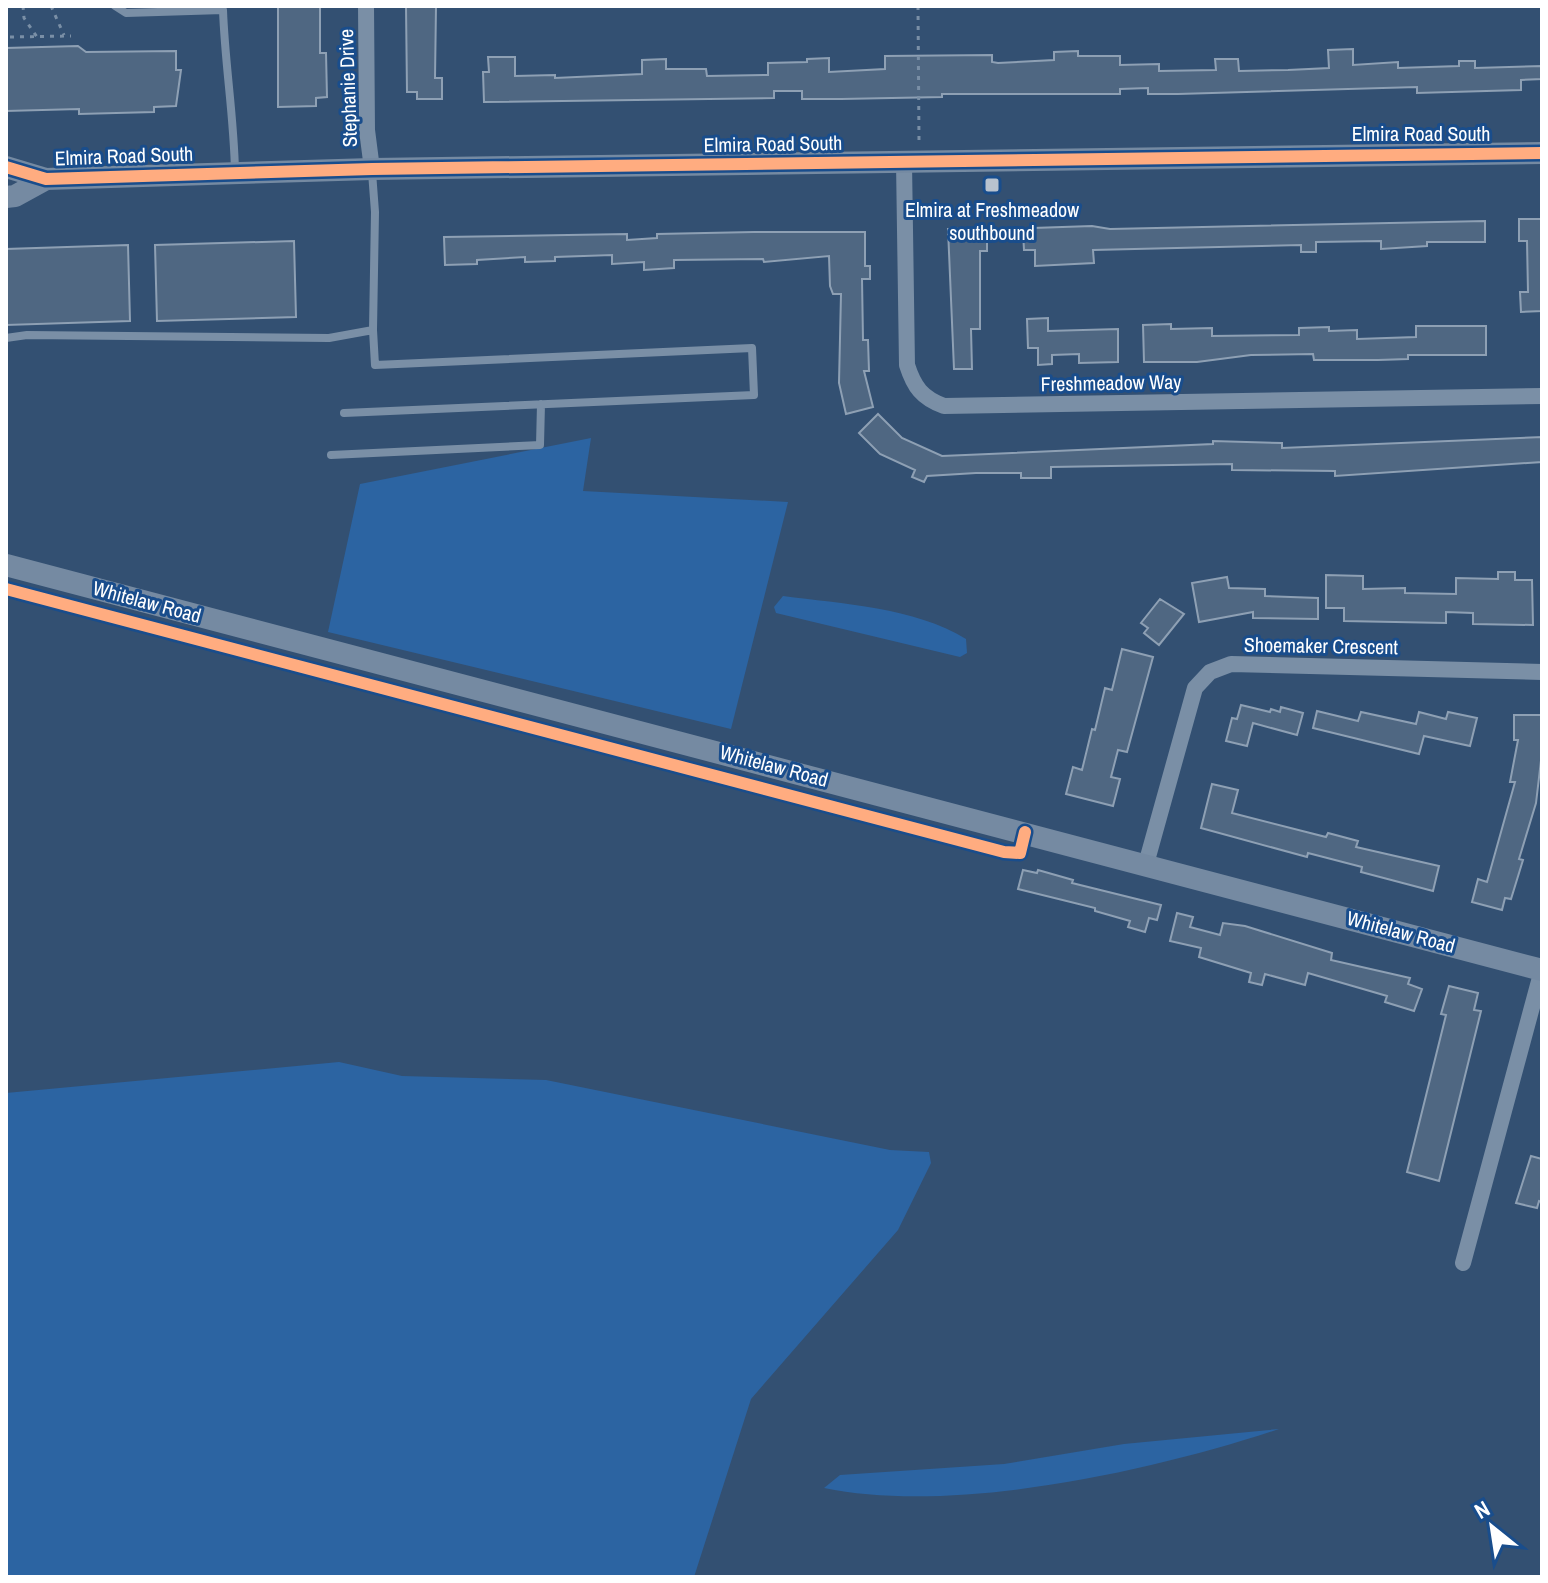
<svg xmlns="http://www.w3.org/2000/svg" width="1548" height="1583" viewBox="0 0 1548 1583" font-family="'Archivo Narrow',sans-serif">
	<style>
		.green { fill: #2c64a2 }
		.building { fill: #4f6782; stroke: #8ea0b4; stroke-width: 2 }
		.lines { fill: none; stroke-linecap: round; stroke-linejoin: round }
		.path { stroke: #7a8fa6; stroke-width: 3; stroke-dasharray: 4 6; stroke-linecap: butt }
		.lane { stroke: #7a8fa6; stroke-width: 8 }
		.street { stroke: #7a8fa6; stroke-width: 16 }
		.secondary { stroke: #758aa2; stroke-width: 22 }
		.cycleway-casing { stroke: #194d8c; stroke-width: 17 }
		.cycleway { stroke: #ffac80; stroke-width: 12 }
		.poi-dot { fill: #b8c2ce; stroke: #194d8c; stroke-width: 3 }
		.labels { text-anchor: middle; stroke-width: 6; stroke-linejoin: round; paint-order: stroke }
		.street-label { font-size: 20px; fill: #fff; stroke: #194d8c }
		.poi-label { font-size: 20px; fill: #fff; stroke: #194d8c }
	</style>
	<rect width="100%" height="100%" fill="#335072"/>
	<!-- green -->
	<path class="green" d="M591 438 583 491 788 502 731 729 328 632 360 484Z
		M783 596C842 604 914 607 966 639L967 653 960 657 776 613 774 607Z
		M339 1062 402 1076 546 1080 890 1150 929 1152 931 1163 898 1230 751 1399 694 1577H6V1093Z
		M1279 1429C1153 1471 955 1515 824 1488L840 1475 1004 1464 1124 1444Z"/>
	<!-- building -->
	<path class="building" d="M278 6H320V53H326L327 97 316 98V106L278 107Z
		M406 6H436L435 78H442V99H417V92H407Z
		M78 46 86 52 176 51V70H181L176 106 154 107V112L79 114V109L6 111V48Z
		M1353 49V65L1398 62V68L1459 66V61H1475V68L1542 66V79L1521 80V90L1417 93V87L1178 94H1148V88L1120 89V94H942V97L841 99H802V91H774V98L484 102 483 72H489L488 57H515V76L555 75V78L642 74V60L666 59V69H706L707 76 768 75V63L807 62V59L829 58V72L885 69V56L992 55V62L998 63 1054 60V52L1078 51V56H1120V65L1159 64V71L1216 70 1215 59H1238L1239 71 1288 70 1329 68 1328 50Z
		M1519 219H1542V311L1521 312 1520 292H1528L1527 241H1519Z
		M1485 221V242H1427V246L1381 249V241L1316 242V252H1301V245L1093 250 1094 263 1035 266V250H1024L1023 232H1033V228L1092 226 1110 229Z
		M987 228V251H980V329H971L972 369H954L948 229Z
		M754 232H865V266H870V279H862L863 340H868L869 371H864L873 407 846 414 839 383 841 294H833L830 286 829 256 764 262 763 259 674 260V268L644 270V262L612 264V255L555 257V261L525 262V257L477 260V264L445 265 444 237 627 234V240L657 238V234Z
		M294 241 296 317 157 321 155 245Z
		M128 245 130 321 6 325V249Z
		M1048 318V331L1118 329V362L1079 363V354L1052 355V364L1038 365V348H1028L1027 319Z
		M1171 324V329L1212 328V336L1299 335V328L1329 327V331L1357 330V339L1416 337V326H1486V355H1408V359L1378 360H1314L1313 354 1251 355 1197 362H1144L1143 325Z
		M878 414 902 438 942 456 1213 444V441L1282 443V448L1542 437V462L1335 476V471L1232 470V464L1051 467V478H1021V473H976L927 476 924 482 912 477 915 470 880 454 859 433Z
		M1498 572H1515V580H1532L1533 625 1473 624V613L1446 612V623L1344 621V608H1326V575L1363 576V589L1405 588V593L1456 594V578L1498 579Z
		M1227 577 1229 588 1265 589V596L1318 598V619L1253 618V612L1199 622 1192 583Z
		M1160 599 1184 614 1159 645 1144 633 1148 628 1141 623Z
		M1122 649 1153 657 1127 752 1118 750 1111 777 1120 779 1113 806 1066 794 1073 767 1082 770 1092 729 1095 730 1105 688 1112 690Z
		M1241 705 1270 712 1271 709 1280 712 1281 707 1303 713 1297 735 1253 723 1247 746 1226 741 1232 718 1237 719Z
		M1317 711 1358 721 1361 712 1416 724 1419 712 1446 719 1448 712 1477 718 1470 746 1424 736 1419 754 1313 728Z
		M1514 715H1542V752L1536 803 1519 859 1523 860 1511 899 1505 898 1502 910 1472 902 1478 879 1487 882 1515 782H1510L1518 740H1514Z
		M1212 784 1238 790 1232 813 1326 837 1328 833 1358 841 1356 847 1439 866 1433 891 1361 872 1362 867 1308 853 1307 857 1201 828Z
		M1023 870 1037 873 1038 870 1073 880 1072 883 1161 905 1157 920 1149 918 1145 932 1128 927 1130 921 1095 911V908L1018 889Z
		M1177 913 1193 917 1190 927 1220 935 1223 923 1245 926 1332 953 1331 960 1410 978 1408 984 1422 989 1414 1011 1385 1002 1387 996 1308 973 1305 985 1265 974 1262 985 1249 982 1251 973 1199 957 1201 948 1170 941Z
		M1449 986 1478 993 1474 1010 1481 1011 1439 1181 1407 1172 1446 1015 1441 1014Z
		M1531 1156 1542 1159V1202L1539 1201 1537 1208 1516 1203Z"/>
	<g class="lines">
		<!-- path -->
		<path class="path" d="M23 6 24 18 37 37
			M51 6 64 35
			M918 6 919 141
			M10 37 71 36"/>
		<!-- lane -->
		<path class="lane" d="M115 6 126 13 223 10C225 65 234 117 235 172
			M6 338 27 335 329 338 373 330 375 212 372 172
			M344 413 754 395 752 348 375 365 373 330
			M331 455 540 445 541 404"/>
		<!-- street -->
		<path class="street" d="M366 6 367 130 372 169
			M904 162 907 365C914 387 922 398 944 406L1542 396
			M1146 864 1195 688 1210 672 1231 664 1542 672
			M1463 1263 1542 970"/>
		<!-- secondary -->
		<path class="secondary" d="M6 167 46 179 372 169 1542 153
			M6 197 15 196 46 179
			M6 565 1542 970"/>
		<!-- cycleway casing -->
		<g class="cycleway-casing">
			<path id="cycleway" d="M6 167 46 179 372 169 1542 153
				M6 589 1004 852 1020 853 1025 832"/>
		</g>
		<!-- cycleway -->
		<use href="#cycleway" class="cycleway"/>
	</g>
	<!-- markers -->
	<rect class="poi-dot" x="984" y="177" width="16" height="16" rx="4"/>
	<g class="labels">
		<!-- street labels -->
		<g class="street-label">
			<text transform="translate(348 88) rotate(-92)" y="7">Stephanie Drive</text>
			<text x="1421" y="141">Elmira Road South</text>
			<text transform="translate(773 144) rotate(-1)" y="7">Elmira Road South</text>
			<text transform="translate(124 156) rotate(-2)" y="7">Elmira Road South</text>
			<text transform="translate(1111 383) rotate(-1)" y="7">Freshmeadow Way</text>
			<text transform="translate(147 602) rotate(15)" y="7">Whitelaw Road</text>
			<text transform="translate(1321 646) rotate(1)" y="7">Shoemaker Crescent</text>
			<text transform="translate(774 766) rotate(15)" y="7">Whitelaw Road</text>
			<text transform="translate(1401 932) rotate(15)" y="7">Whitelaw Road</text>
		</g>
		<!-- poi labels -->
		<g class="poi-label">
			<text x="992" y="217">Elmira at Freshmeadow<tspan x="992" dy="23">southbound</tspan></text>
		</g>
	</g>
	<!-- border -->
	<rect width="1548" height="1583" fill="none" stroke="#ffffff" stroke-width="16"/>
	<!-- north arrow -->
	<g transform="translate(1492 1527) rotate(330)" stroke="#194d8c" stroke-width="6" paint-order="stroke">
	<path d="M0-6L14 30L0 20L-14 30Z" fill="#ffffff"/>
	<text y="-12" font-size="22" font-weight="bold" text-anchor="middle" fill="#ffffff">N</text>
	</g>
</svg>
